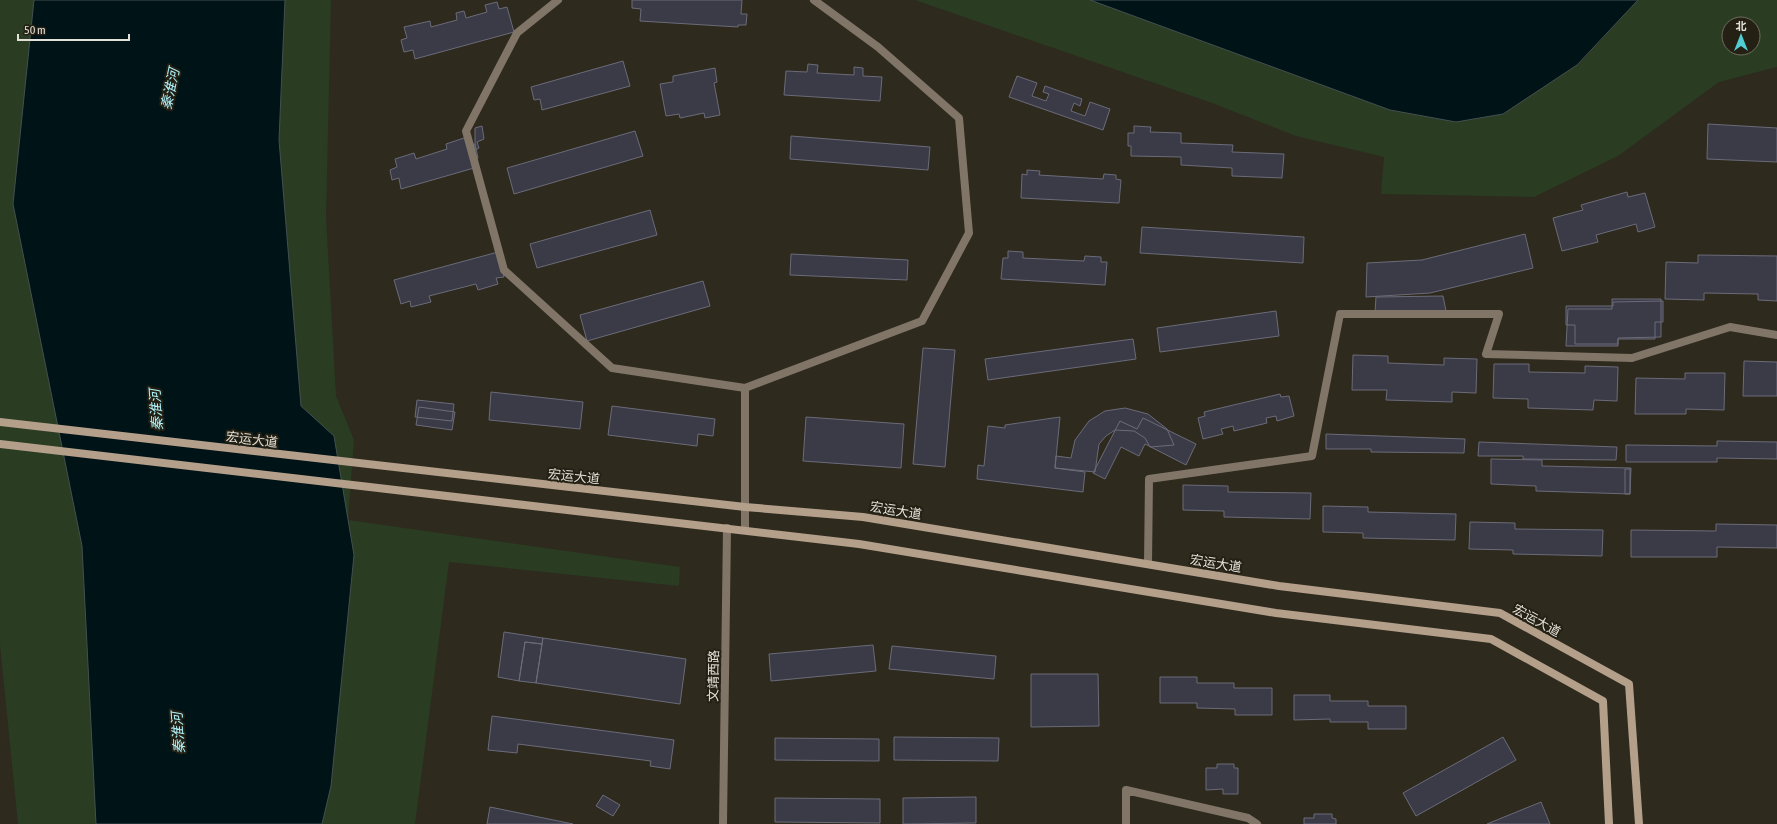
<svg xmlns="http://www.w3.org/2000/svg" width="1777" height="824" viewBox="0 0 1777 824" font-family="'Asap Condensed','Noto Sans SC',sans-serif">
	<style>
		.green { fill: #2a3c22; fill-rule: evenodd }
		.water { fill: #001316; stroke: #445050 }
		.building { fill: #3b3b48; stroke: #6b6b79 }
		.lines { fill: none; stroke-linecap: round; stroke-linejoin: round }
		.street { stroke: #817568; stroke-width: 8 }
		.secondary { stroke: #b39f8a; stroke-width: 8 }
		.labels { text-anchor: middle; stroke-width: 4; stroke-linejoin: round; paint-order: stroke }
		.street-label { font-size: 13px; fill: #e3e0d8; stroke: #242014 }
		.water-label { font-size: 14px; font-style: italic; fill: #aef2fb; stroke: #242014 }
	</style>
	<rect width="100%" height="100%" fill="#2e2a1e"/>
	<!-- green -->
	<path class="green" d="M0 0H331L326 217 336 396 354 440 348 520 680 567 679 586 449 562 415 824H18L0 645Z
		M915 0H1534L1578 65 1638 0H1777V67L1719 82 1618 156 1534 197 1381 194 1384 157 1296 136 1212 103ZM1729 24H1753V48H1729Z"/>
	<!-- water -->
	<path class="water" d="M34 0H285L279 140 301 406 334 436 354 555 331 786 322 824H96L82 546 13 204Z
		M1090 0H1638L1577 65 1503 114 1456 122 1390 110Z"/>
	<!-- building -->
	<path class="building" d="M632 0H742L741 14H747L746 25H738V27L640 21 641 9 632 8Z
		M497 2 499 9 507 7 514 32 415 59 413 50 404 52 401 40 407 38 404 27 430 21 431 27 457 20 456 13 464 11 466 18 487 12 485 5Z
		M623 61 630 86 542 110 540 99 534 100 531 87Z
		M808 64 818 65 817 73 854 75V67L863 68V76L882 77 880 101 784 95 786 71 807 72Z
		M715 68 717 82 714 83 720 115 705 118 704 113 680 118 679 114 666 116 660 84 673 82V76Z
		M1017 76 1037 83 1032 96 1046 101 1049 94 1043 92 1045 86 1082 99 1080 106 1074 103 1071 111 1085 116 1090 102 1110 109 1103 130 1009 97Z
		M1708 124 1777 128V162L1707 159Z
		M482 126 484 139 477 142 479 148 475 150V128Z
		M1134 126 1151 127 1150 132 1181 133V143L1233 145 1232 152 1284 154 1282 178 1232 176V168L1181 165V157L1131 156V146H1128V133H1134Z
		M635 131 643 156 514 194 507 168Z
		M791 136 930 147 928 170 790 159Z
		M467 137 469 145 475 144 478 158 472 159 474 168 401 189 399 178 392 180 390 170 397 167 395 159 414 153 416 159 447 149 446 144Z
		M1027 170 1040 171 1039 175 1103 179 1104 174 1116 175V179L1121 180 1119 203 1021 198 1022 174 1027 175Z
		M1627 192 1628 197 1645 193 1655 227 1638 232 1636 224 1596 235 1598 242 1562 251 1553 218 1583 210 1581 205Z
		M650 210 657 235 537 268 530 244Z
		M1142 227 1304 237 1303 263 1140 253Z
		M1525 234 1533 268 1430 293 1366 297 1367 263 1422 260Z
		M1008 251 1023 252V258L1084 261 1085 256 1101 257V262H1107L1105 285 1001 279 1003 258H1008Z
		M498 252 504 277 496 278 498 284 478 290 476 284 429 296 431 302 411 307 410 301 401 304 394 280Z
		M791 254 908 260 907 280 790 275Z
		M1698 255 1777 256V301L1758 300V294L1704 293V300L1665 299 1666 262 1698 263Z
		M703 281 710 306 587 341 580 315Z
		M1443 296 1446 311 1375 313 1376 297Z
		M1612 299H1661V337L1618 338V346H1566L1568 309H1612Z
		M1663 301V322H1655V339H1618V344H1575V325H1566V306H1613V302Z
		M1276 311 1279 336 1160 352 1157 328Z
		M1133 339 1136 359 988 380 985 359Z
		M923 348 955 350 945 467 913 464Z
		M1353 355 1388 356V363L1444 365V358L1477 359 1476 393 1452 392V402L1386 400 1387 390H1352Z
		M1744 361 1777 362V396H1743Z
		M1494 364H1529V372L1585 373V366L1618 367 1617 401 1594 400 1593 410 1528 408V399L1493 398Z
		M1685 373H1725L1724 410 1686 409V414H1635L1636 378 1685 379Z
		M491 392 583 402 580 429 489 420Z
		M1280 394 1281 397 1289 396 1294 416 1277 421 1276 416 1266 418 1267 423 1234 431 1233 426 1221 429 1223 434 1203 439 1198 418 1205 416 1204 412Z
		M417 400 454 404 452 421 415 417Z
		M612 406 715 419 713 436 698 434 697 446 608 435Z
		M419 407 455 412 452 430 416 425Z
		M1125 408 1148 414 1167 429 1174 445 1150 447 1145 438 1134 431 1115 430 1106 436 1099 444 1095 472 1055 468 1056 456 1071 458 1075 440 1089 421 1105 411Z
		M806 417 904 424 901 468 803 461Z
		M1060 417 1055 468 1085 472 1083 492 977 479 978 465 984 466 988 426 1005 428V425Z
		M1143 418 1196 444 1186 465 1145 444 1139 456 1121 447 1105 479 1093 473 1120 421 1137 429Z
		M1326 434 1465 439 1464 453 1371 452V449H1326Z
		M1717 441 1777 442V459L1717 458V462H1626V445L1717 446Z
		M1479 442 1617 447 1616 460 1523 459V456H1478Z
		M1491 459 1542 460V466L1631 468 1630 494 1536 491V486L1491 484Z
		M1625 469H1630V494H1625Z
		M1183 485 1228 486V492L1311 493 1310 519 1224 517V511L1183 510Z
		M1323 506 1368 507V512L1456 514 1455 540 1363 538V533L1323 532Z
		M1470 522 1515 523V529L1603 530 1602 556 1513 554V550L1469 549Z
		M1716 524 1777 525V548L1717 547V557H1631V530L1716 531Z
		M504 632 543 638 542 644 525 642 519 681 498 677Z
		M543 638 686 659 680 704 536 683Z
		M525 642 542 644 536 683 519 681Z
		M873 645 876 671 771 681 769 654Z
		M892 646 996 656 994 679 889 669Z
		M1031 674H1098L1099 726 1031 727Z
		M1160 677H1197V683H1234V688H1272V715H1235V709L1197 708V703H1160Z
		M1294 695H1330V701H1368V706H1406V729H1368V722H1330V719L1294 720Z
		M492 716 674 740 670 769 650 766 651 761 518 744 517 753 488 750Z
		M894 737 999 738 998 761 894 760Z
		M1503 737 1516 760 1416 816 1403 793Z
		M775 738 879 739V761L775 760Z
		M1217 764H1234V768H1238V794H1223V789L1206 790V768H1217Z
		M603 795 620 805 613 816 596 806Z
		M976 797V823L903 824V798Z
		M775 798 880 799V823L775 822Z
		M1541 802 1550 824H1487Z
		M490 807 573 824H487Z
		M1314 814H1332V818L1336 819V824H1304V818H1314Z"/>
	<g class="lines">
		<!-- street -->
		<path class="street" d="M558 0 517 33 466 131 504 270 612 368 745 388 922 321 969 233 959 118 878 47 814 0
			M745 388V530
			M1148 564 1149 479 1312 456 1340 314H1499L1486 354 1632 358 1730 327 1777 335
			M723 824 727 528
			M1126 824V790L1248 818 1257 824"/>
		<!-- secondary -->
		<path class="secondary" d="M0 422 745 507 863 517 1279 586 1500 613 1629 684 1639 824
			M0 444 859 544 1276 613 1491 639 1603 701 1609 824"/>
	</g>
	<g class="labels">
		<!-- street labels -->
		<g class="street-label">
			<text transform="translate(252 439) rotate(7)" y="5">宏运大道</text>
			<text transform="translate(574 476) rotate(6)" y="5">宏运大道</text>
			<text transform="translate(896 510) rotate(9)" y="5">宏运大道</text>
			<text transform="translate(1216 563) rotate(9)" y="5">宏运大道</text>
			<text transform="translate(1537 620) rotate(29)" y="5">宏运大道</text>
			<text transform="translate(713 676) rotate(-89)" y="5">文靖西路</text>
		</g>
		<!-- water labels -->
		<g class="water-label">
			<text transform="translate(170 89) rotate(-78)" y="5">秦淮河</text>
			<text transform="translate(156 410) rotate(-94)" y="5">秦淮河</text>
			<text transform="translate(178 733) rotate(-94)" y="5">秦淮河</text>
		</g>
	</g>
	<!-- north arrow -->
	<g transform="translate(1741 36)"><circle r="19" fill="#242014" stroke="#706d62"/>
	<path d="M0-3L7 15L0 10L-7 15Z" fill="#51ccd3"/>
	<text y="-6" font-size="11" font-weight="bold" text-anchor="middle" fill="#e3e0d8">北</text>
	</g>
	<!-- scale -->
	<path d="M18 34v6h111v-6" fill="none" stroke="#e3e0d8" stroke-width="2"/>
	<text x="24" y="34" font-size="12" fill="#e3e0d8" stroke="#242014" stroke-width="3" paint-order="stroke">50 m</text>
</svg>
